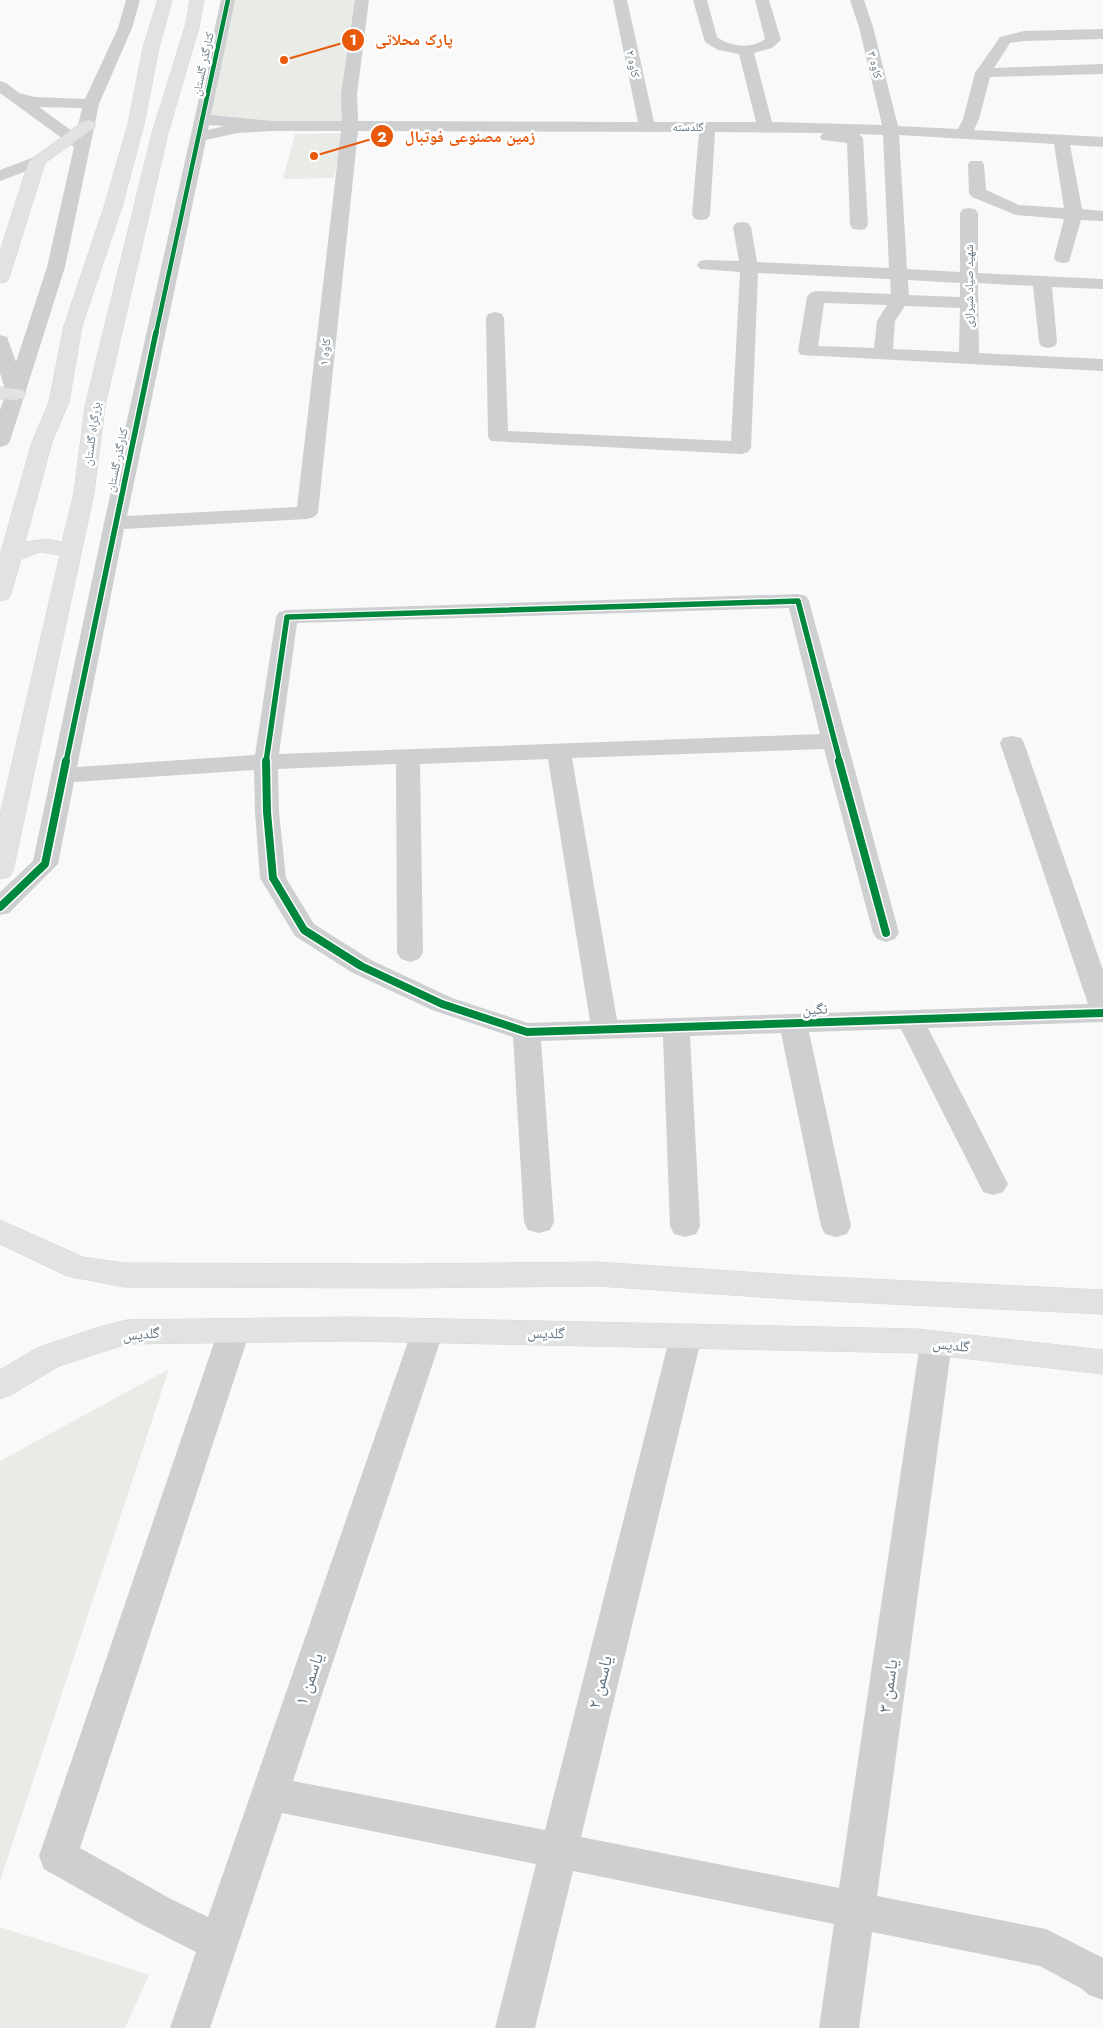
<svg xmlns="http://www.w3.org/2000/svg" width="1103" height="2028" viewBox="0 0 1103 2028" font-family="Jost,'Noto Naskh Arabic',sans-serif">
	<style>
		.green { fill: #e8ebe6 }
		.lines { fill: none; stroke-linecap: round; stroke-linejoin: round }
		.major-casing { stroke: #d5d6d7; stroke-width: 1 }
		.highway-casing { stroke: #d5d6d6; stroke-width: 1 }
		.minor { fill: #cecfd0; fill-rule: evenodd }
		.major { fill: #e1e2e2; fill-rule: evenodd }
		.highway { fill: #e1e2e2; fill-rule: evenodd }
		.cycleway-far2-casing { stroke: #fff; stroke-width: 6 }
		.cycleway-far1-casing { stroke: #fff; stroke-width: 8 }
		.cycleway-casing { stroke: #fff; stroke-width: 11 }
		.cycleway-far2 { stroke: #00873e; stroke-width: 4.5 }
		.cycleway-far1 { stroke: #00873e; stroke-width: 5.5 }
		.cycleway { stroke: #00873e; stroke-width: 8 }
		.labels { text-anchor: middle; stroke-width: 5; stroke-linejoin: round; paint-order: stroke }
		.far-street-label { font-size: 12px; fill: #657683; stroke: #fff }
		.street-label { font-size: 15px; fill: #657683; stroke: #fff }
		.near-street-label { font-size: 18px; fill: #657683; stroke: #fff }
		.leader { fill: none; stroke: #e8590c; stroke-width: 2 }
		.callout-dot { fill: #e8590c; stroke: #fff; stroke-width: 2 }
		.mark-label { font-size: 15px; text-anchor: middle; font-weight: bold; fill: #fff }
		.callout-label { font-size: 16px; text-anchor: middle; font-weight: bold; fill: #e8590c; stroke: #fff; stroke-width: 5; stroke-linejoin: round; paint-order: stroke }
	</style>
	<rect width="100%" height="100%" fill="#f9f9f9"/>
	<!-- green -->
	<path class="green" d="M227 0H358L350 126 202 119Z
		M344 133 334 178 283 179 295 134Z
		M169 1369 0 1881V1461Z
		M0 1927 149 1975 125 2028H0Z"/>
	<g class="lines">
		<!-- major casing -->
		<g class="major-casing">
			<path id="major" d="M88 120 94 122 96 125 94 128 45 163 9 278 6 282 0 283V251L29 161 82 122Z
				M0 387 23 390 26 394 23 398 16 400 0 399Z
				M0 1220 83 1257 124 1263 407 1264 597 1262 806 1276 1103 1290V1314L806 1300 597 1286 407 1288 124 1287 67 1276 0 1244Z
				M352 1317 917 1329 1103 1350V1374L917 1353 352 1341 127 1344 59 1366 11 1395 0 1399V1370L37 1348 96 1328 127 1320Z"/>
		</g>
		<!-- highway casing -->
		<g class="highway-casing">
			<path id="highway" d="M158 0H172L159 48 144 124 122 207 82 326 69 402 52 442 25 542 47 539 62 542 74 493 85 406 152 133 185 27 190 0H204L199 27 168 133 105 406 94 493 13 871 9 877 0 879V815L60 555 40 552 21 559 11 594 8 599 0 601V555L32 442 49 402 64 326 104 207 128 124 143 48Z"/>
		</g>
		<!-- minor -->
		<path class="minor" d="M126 0H140L132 28 99 104 65 267 10 441 7 445 0 447V410L6 393 0 373V335L7 337 16 362 47 267 74 147 0 93V81L6 83 19 93 35 97 85 99 118 28ZM39 107 82 108 76 134Z
			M221 0H235L211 115 272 121H342L341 94 355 0H369L357 94 358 121 638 122 613 0H627L654 122H756L739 54 718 50 705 42 693 0H707L717 37C730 47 752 49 765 39L755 0H769L781 40 772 48 754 53 772 122 882 125 859 27 850 0H864L873 27 898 126 958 129 963 119 975 73 1000 37 1024 31 1103 29V39L1024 41 1010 43 994 68 1103 64V74L990 77 979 119 974 130 1103 137V147L1070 145 1082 209 1103 211V221L1081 220 1069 262 1063 263 1057 262 1054 258 1064 219 1016 215 972 197 969 193 968 165 970 161H982L984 165 986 190 1019 205 1064 208 1054 144 899 135 907 269 960 272V213L963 209 969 208 975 209 978 213V273L1103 279V289L1052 287 1057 342 1055 346 1048 348 1041 346 1039 342 1033 286 978 283 979 353 1103 359V371L801 355 798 351 807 297 810 293 816 291 891 294 890 279 758 273 751 448 748 452 741 454 491 441 488 437 486 318 488 314 495 312 502 314 504 318 508 431 731 441 740 272 700 269 697 265 700 261 706 260 739 261 733 227 736 223 742 222 748 223 751 227 757 262 889 268 883 135 859 134 863 138 868 225 865 229 859 230 853 229 850 225 847 143 822 140 820 137 823 133 715 132 710 215 707 219 701 220 695 219 692 215 699 132 358 131 318 513 314 517 307 519 124 529 77 767 255 755 276 617 279 612 287 610 798 594 806 596 809 601 899 933 895 939 886 942 877 939 873 933 824 749 572 758 617 1020 1088 1004 1000 743 1003 738 1012 736 1021 738 1024 743 1103 970V1022L928 1028 1008 1184 1003 1192 993 1195 983 1192 901 1029 809 1032 851 1226 847 1234 836 1237 825 1234 821 1226 781 1033 690 1036 700 1226 696 1234 685 1237 674 1234 670 1226 663 1037 541 1041 554 1222 550 1230 539 1233 528 1230 524 1222 513 1037 432 1010 351 972 295 936 260 878 255 812 254 770 74 782 58 864 9 913 0 915V892L33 861 104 523ZM209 125 224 126 208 130ZM272 131H341L297 507 127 516 206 140 237 133ZM908 280 960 283V297L909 295ZM824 303 887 305 877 321 874 348 818 346ZM905 306 960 308 959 352 893 349 895 321ZM789 608 820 734 279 754 297 623ZM548 759 590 1021 528 1023 452 998 371 960 314 924 286 878 279 812 278 769 396 764 397 953 401 959 410 962 419 959 423 953 420 764Z
			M37 156 43 157 45 161 43 165 0 181V170Z
			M428 1318 439 1321 444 1330 293 1781 545 1830 670 1336 675 1327 686 1324 697 1327 702 1336 581 1837 839 1888 920 1343 925 1334 936 1331 947 1334 952 1343 877 1896 1046 1929 1103 1958V2000L1089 1995 1082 1989 1040 1966 872 1932 859 2028H819L834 1924 573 1871 535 2028H495L536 1864 282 1813 210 2028H170L196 1952 141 1924 44 1869 39 1856 218 1331 223 1322 234 1319 245 1322 250 1331 80 1848 169 1898 208 1917 412 1330 417 1321Z"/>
		<!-- major -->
		<use href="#major" class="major"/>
		<!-- highway -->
		<use href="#highway" class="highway"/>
		<!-- cycleway-far2 casing -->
		<g class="cycleway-far2-casing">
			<path id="cycleway-far2" d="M156 333 228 0"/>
		</g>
		<!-- cycleway-far1 casing -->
		<g class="cycleway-far1-casing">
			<path id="cycleway-far1" d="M66 762 156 332
				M266 762 287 617 798 601 840 762"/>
		</g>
		<!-- cycleway casing -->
		<g class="cycleway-casing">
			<path id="cycleway" d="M266 761 267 812 273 878 304 930 361 966 442 1004 527 1032 1103 1013
				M839 761 886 933
				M0 907 45 864 66 761"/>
		</g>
		<!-- cycleway-far2 -->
		<use href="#cycleway-far2" class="cycleway-far2"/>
		<!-- cycleway-far1 -->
		<use href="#cycleway-far1" class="cycleway-far1"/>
		<!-- cycleway -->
		<use href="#cycleway" class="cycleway"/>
	</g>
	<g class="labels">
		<!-- far-street labels -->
		<g class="far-street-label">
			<text transform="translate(203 64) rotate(-78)" y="4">کنارگذر گلستان</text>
			<text transform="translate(633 64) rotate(78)" y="4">کاوه ۲</text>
			<text transform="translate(875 65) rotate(76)" y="4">کاوه ۳</text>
			<text x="688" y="131">گلدسته</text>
			<text transform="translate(969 286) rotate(-90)" y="4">شهید صیاد شیرازی</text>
			<text transform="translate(325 352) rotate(-84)" y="4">کاوه ۱</text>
			<text transform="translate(92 434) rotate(-82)" y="4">بزرگراه گلستان</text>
			<text transform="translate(117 460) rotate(-78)" y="4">کنارگذر گلستان</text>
		</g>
		<!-- street labels -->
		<g class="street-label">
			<text transform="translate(815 1009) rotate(-2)" y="5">نگین</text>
			<text transform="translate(546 1333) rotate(1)" y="5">گلدیس</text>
			<text transform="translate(141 1334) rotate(-4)" y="5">گلدیس</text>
			<text transform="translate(951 1345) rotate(6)" y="5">گلدیس</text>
		</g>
		<!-- near-street labels -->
		<g class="near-street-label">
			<text transform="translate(309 1679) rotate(-71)" y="6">یاسمن ۱</text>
			<text transform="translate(600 1682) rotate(-76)" y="6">یاسمن ۲</text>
			<text transform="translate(888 1686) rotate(-82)" y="6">یاسمن ۳</text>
		</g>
	</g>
	<!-- callouts -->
	<path class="leader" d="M284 60L353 40M314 156L382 136"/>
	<g class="callout-dot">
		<circle cx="284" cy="60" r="5"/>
		<circle cx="314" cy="156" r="5"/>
		<circle cx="353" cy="40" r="12"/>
		<circle cx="382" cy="136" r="12"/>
	</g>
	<g class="mark-label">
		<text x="353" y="45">1</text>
		<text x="382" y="142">2</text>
	</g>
	<g class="callout-label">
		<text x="414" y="45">پارک محلاتی</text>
		<text x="470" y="142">زمین مصنوعی فوتبال</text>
	</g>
</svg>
